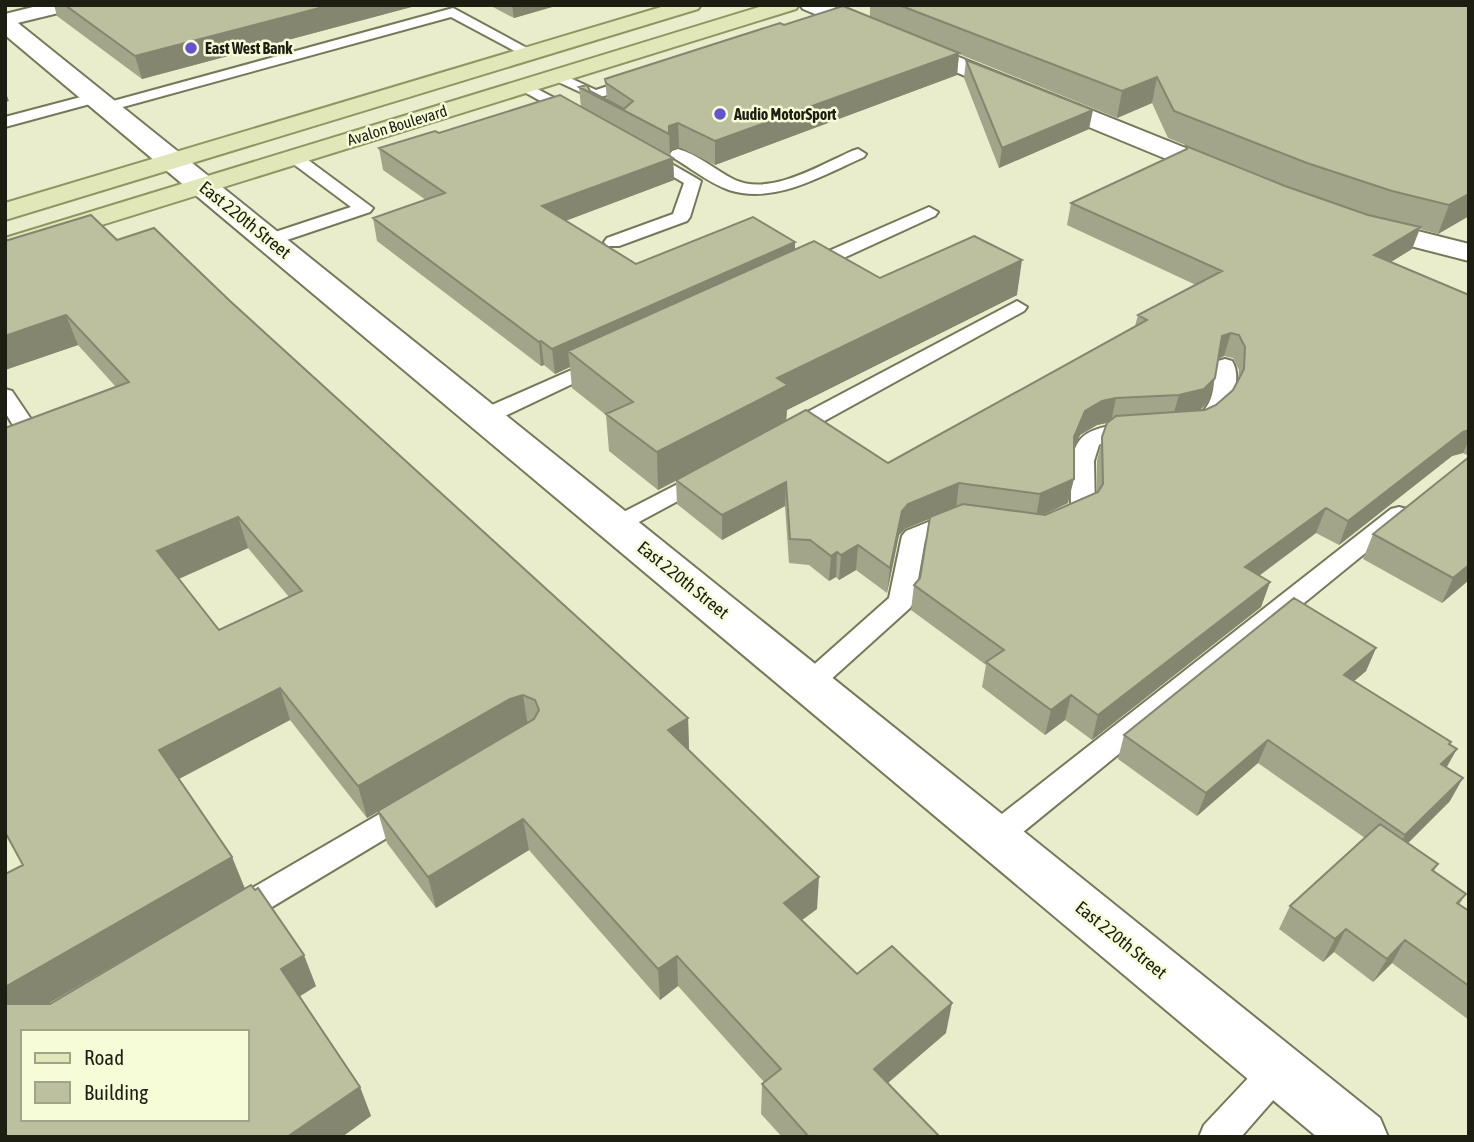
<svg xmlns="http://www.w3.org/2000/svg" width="1474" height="1142" viewBox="0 0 1474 1142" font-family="'Asap Condensed',sans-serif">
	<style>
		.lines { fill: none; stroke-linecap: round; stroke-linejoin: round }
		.service-casing { stroke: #75795a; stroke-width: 4 }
		.minor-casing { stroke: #75795a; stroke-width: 4 }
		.tertiary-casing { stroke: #75795a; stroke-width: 4 }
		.primary-casing { stroke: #909661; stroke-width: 4 }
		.service { fill: #fff; fill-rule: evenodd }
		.minor { fill: #fff; fill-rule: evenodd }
		.tertiary { fill: #fff; fill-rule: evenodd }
		.primary { fill: #e2e7ba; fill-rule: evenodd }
		.wall { fill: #a2a589; fill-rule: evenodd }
		.shaded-wall { fill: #84866f }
		.building { fill: #bcc09f; stroke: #84866f; stroke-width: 2; fill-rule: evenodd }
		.poi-dot { fill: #6454cd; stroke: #f6fbd8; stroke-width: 2.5 }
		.labels { text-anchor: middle; stroke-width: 5; stroke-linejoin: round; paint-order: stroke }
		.far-poi-label { font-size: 16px; font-weight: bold; fill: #1c1e11; stroke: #f6fbd8; text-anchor: start }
		.far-street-label { font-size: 16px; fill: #1c1e11; stroke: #f6fbd8 }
		.street-label { font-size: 18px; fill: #1c1e11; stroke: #f6fbd8 }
	</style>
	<rect width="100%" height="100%" fill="#e9edcb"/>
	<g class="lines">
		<!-- service casing -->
		<g class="service-casing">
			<path id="service" d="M453 8 538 54 531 58 526 57 451 17 112 110 107 112 99 107 102 104Z
				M557 72 596 90 638 76 645 80 643 83 595 99 552 79 550 76 552 73Z
				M524 82 581 112 584 115 581 118H571L519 89 517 86Z
				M96 93 101 95 104 98 101 101 5 127V117Z
				M644 148 701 181 690 217 687 221 619 246H607L604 242 607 238 673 214 684 183 638 156 636 153 638 150Z
				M678 149C698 154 716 171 735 180 771 196 820 165 852 151L858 149 866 154 864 157C823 175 774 205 729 190 709 183 691 168 672 157L670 154 672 151Z
				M294 152 300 154 373 208 370 212 275 244H263L260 240 263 236 351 207 288 160 286 157Z
				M929 207 938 212 935 216 813 272 806 274 797 268 799 264Z
				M1017 301 1027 307 1024 311 797 436H781L778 431 781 426Z
				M601 357 608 359 611 363 608 367 492 422H476L473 417 476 412Z
				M1225 359 1232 361C1247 384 1220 437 1189 430L1186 425C1191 418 1198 415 1204 410 1215 398 1214 380 1215 365L1218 361Z
				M5 389 12 391 37 428 22 444 5 450V435L14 427 5 412Z
				M1136 423 1144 425 1147 430 1144 435 1110 438 1099 445 1094 461 1095 509C1087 520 1069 527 1056 523L1052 518 1056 513 1071 505C1072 443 1067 428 1136 423Z
				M705 470 713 472 716 477 713 482 624 530 616 533 608 530 604 525 608 520Z
				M1399 507 1407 509 1411 514 1407 519 1006 846 995 849 984 846 980 837 984 828 1391 509Z
				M958 510 966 513 970 518 966 523 925 540 914 602 910 608 818 691 809 694 800 691 796 684 800 677 889 598 902 536 906 531Z
				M410 798 420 802 425 810 420 818 247 922 236 926 225 922 220 913 225 904 400 802Z
				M1278 1054 1290 1059 1295 1070 1290 1081 1241 1137H1199L1204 1125 1266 1059Z"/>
		</g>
		<!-- minor casing -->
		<g class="minor-casing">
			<path id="minor" d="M41 5H78L75 9 5 26V14Z
				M800 5H829L1233 167 1237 173 1233 179 1224 181 1215 179 803 9Z
				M1366 218 1469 244V261L1356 232 1352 226 1356 220Z"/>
		</g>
		<!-- tertiary casing -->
		<g class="tertiary-casing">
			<path id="tertiary" d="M5 18 13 19 1380 1118 1388 1137H1317L5 35Z"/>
		</g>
		<!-- primary casing -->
		<g class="primary-casing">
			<path id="primary" d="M668 5H701L698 9 5 220V203Z
				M766 5H799L796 9 5 255V238Z"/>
		</g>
		<!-- service -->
		<use href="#service" class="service"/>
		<!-- minor -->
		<use href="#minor" class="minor"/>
		<!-- tertiary -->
		<use href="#tertiary" class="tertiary"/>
		<!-- primary -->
		<use href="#primary" class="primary"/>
	</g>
	<!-- wall -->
	<path class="wall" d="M54 5H419L142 79 57 16Z
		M489 5H559L514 18Z
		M870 5H1469V216L1438 234 1420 229 1412 249 1391 262 1469 295V456L1463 453 1452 456 1339 545 1316 533 1259 576 1270 582 1261 607 1092 740 1065 720 1045 735 982 687 986 665 911 610 914 585 920 578 930 518 905 529 899 535 887 593 856 570 839 580 836 577 829 581 809 565 789 563 785 506 722 540 677 504 676 481 658 490 609 451 606 415 572 388 570 367 555 374 544 365 541 366 377 241 373 218 426 200 383 170 379 148 439 133 581 107 579 87 607 100 605 79 784 25 870 17ZM959 54 1117 118 1152 103 1168 138 1299 191 1186 146 1185 151 1071 203 1067 225 1196 285 1138 315 1135 326 888 463 786 420 787 410 1017 295 880 278 795 250V242L636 264 565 221 674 180 673 158 670 156V150L679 147 715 165 957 75ZM1224 356 1233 358 1239 370 1238 381 1233 390 1216 405 1205 410H1200L1208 402 1215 378 1218 359ZM1106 423 1097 461V492L1044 515 1068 503 1074 449 1080 435 1097 425Z
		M966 60 1089 129 999 168 964 78Z
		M117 240 230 301 688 718 689 750 817 909 802 920 857 974 946 1033 888 1083 940 1137H782L761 1114 762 1084 764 1082 678 986 660 1000 529 850 436 908 387 843 378 812 367 818 290 720 179 779 232 857 245 889 316 986 300 996 360 1087 371 1116 23 865 116 387 78 345 5 370V241ZM248 548 289 597 219 630 179 579Z
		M1469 457V580L1442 603 1363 559 1373 534Z
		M1376 648 1366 671 1354 681 1450 744 1447 767 1450 801 1408 843 1438 864 1434 871 1466 894 1459 905 1469 911V1020L1392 963 1373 982 1334 952 1323 962 1279 929 1290 906 1365 838 1258 763 1197 816 1118 759 1124 735Z"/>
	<!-- shaded-wall -->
	<path class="shaded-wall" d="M331 5H419L142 79 135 56Z
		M512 5H559L514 18Z
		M959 53 957 75 715 165V141Z
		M1157 77 1152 103 1117 118 1122 91Z
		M5 91 9 101 5 102Z
		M1093 110 1089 129 999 168 1002 148Z
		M678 123 679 147 670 150V158L669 126Z
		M673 158 674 180 544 229 542 206Z
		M1469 194V216L1438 234 1449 205Z
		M1420 227 1412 249 1366 277 1374 255Z
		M795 242V265L568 351 570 367 555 374 552 349Z
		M1022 260 1017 295 787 410 786 422 658 490 657 452 777 378Z
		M66 315 78 345 5 370V336Z
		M1231 333 1224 356 1216 360 1222 336Z
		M541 341 544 365 541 366 539 342Z
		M1215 378 1208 402 1197 413 1172 419 1179 395Z
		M1116 398 1111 422 1097 425 1080 435 1069 461 1074 437 1085 411 1102 401Z
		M1469 428V440L1463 453 1452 456 1339 545 1348 521Z
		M1074 479 1068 503 1036 518 1040 494Z
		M786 482 785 506 722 540V515Z
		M959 483 956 508 905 529 899 535 887 593 890 568 902 511 908 504Z
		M1326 508 1316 533 1237 592 1245 567Z
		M238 517 248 548 169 583 157 551Z
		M858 545 856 570 839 580 841 555Z
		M837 552 836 577 829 581 831 556Z
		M1469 565V580L1442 603 1453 578Z
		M1270 582 1261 607 1092 740 1098 715Z
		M1376 648 1366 671 1334 698 1344 675Z
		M280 688 290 720 173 782 159 750Z
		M523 695 528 727 516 731 367 818 358 786 510 699Z
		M1071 695 1065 720 1045 735 1051 710Z
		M688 718 689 750 670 762 668 730Z
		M1268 740 1258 763 1197 816 1206 793Z
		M1457 749 1444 772 1441 764Z
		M1463 778 1450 801 1393 858 1405 835Z
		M523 819 529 850 436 908 428 877Z
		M232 857 245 889 5 1029V987Z
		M819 877 817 909 783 934 784 903Z
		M1346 929 1334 952 1323 962 1335 939Z
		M1405 940 1392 963 1373 982 1387 959Z
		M304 955 316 986 294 1000 281 969Z
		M677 956 678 986 660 1000 658 969Z
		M952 1003 946 1033 870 1098 874 1069Z
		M360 1087 371 1116 342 1137H287Z"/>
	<!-- building -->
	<path class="building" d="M65 5H331L135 56Z
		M899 5H1469V194L1449 205 1392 191 1307 163 1174 111 1157 77 1122 91Z
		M843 6 959 53 715 141 678 123 669 126V134L579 87 587 85 590 91 624 109 633 101 606 83 605 79 780 23 784 25Z
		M966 60 1093 110 1002 148Z
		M560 95 673 158 542 206 636 264 753 217 795 242 552 349 541 341 539 342 373 218 445 193 379 148 435 131 439 133Z
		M1186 146 1285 186 1368 215 1420 227 1374 255 1469 295V430L1463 432 1348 521 1326 508 1245 567 1270 582 1098 715 1071 695 1051 710 986 662 1004 650 914 585 920 578 930 517 963 504 1045 515 1098 492 1103 484 1102 437 1107 423 1116 416 1205 410 1216 405 1233 390 1244 369 1245 347 1239 335 1231 333 1222 336 1215 378 1204 389 1179 395 1116 398 1102 401 1085 411 1074 437V479L1040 494 959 483 908 504 902 511 890 568 858 545 841 555 837 552 831 556 810 540 790 539 786 482 722 515 676 480 806 410 888 463 1147 320 1138 315 1222 271 1071 203 1187 149Z
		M91 215 117 240 154 228 230 301 688 718 668 730 819 877 784 903 857 974 892 946 952 1003 874 1069 940 1137H809L762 1084 781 1069 677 956 658 969 523 819 428 877 378 811 534 719 539 710 535 700 523 695 510 699 358 786 280 688 159 750 232 857 5 987V874L23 865 5 832V428L129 382 66 315 5 336V246L6 245 5 241ZM238 517 302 591 219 630 157 551Z
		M974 236 1022 260 777 378 788 385 657 452 606 414 633 402 568 351 814 241 880 278Z
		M1469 457V565L1453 578 1373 534Z
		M1294 598 1376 648 1344 675 1451 742 1449 744 1457 749 1441 764 1463 778 1405 835 1268 740 1206 793 1124 735Z
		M1380 824 1438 864 1432 870 1466 894 1457 903 1469 911V986L1405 940 1387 959 1346 929 1335 939 1290 906Z
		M251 885 255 890 258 888 304 955 281 969 360 1087 287 1137H5V1004H50ZM23 1032H247V1119H23Z"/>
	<!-- markers -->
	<g class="poi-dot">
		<circle cx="191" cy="48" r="7"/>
		<circle cx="720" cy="114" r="7"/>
	</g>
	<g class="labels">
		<!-- far-poi labels -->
		<g class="far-poi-label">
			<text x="205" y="54">East West Bank</text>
			<text x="734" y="120">Audio MotorSport</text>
		</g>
		<!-- far-street labels -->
		<g class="far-street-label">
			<text transform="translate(397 125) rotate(-17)" y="6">Avalon Boulevard</text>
		</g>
		<!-- street labels -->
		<g class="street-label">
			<text transform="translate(245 220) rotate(39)" y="6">East 220th Street</text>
			<text transform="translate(683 580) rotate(39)" y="6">East 220th Street</text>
			<text transform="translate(1121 940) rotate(39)" y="6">East 220th Street</text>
		</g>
	</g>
	<!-- border -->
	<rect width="1474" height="1142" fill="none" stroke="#1c1e11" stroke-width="14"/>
	<!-- legend -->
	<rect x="21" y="1030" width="228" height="91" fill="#f6fbd8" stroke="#9fa388" stroke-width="2"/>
	<rect x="35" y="1053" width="35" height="10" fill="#e2e7ba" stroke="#9fa388" stroke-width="2"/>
	<text x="84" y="1065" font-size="21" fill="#1c1e11">Road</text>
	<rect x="35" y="1082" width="35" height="21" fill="#bcc09f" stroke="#9fa388" stroke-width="2"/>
	<text x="84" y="1100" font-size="21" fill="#1c1e11">Building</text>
</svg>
